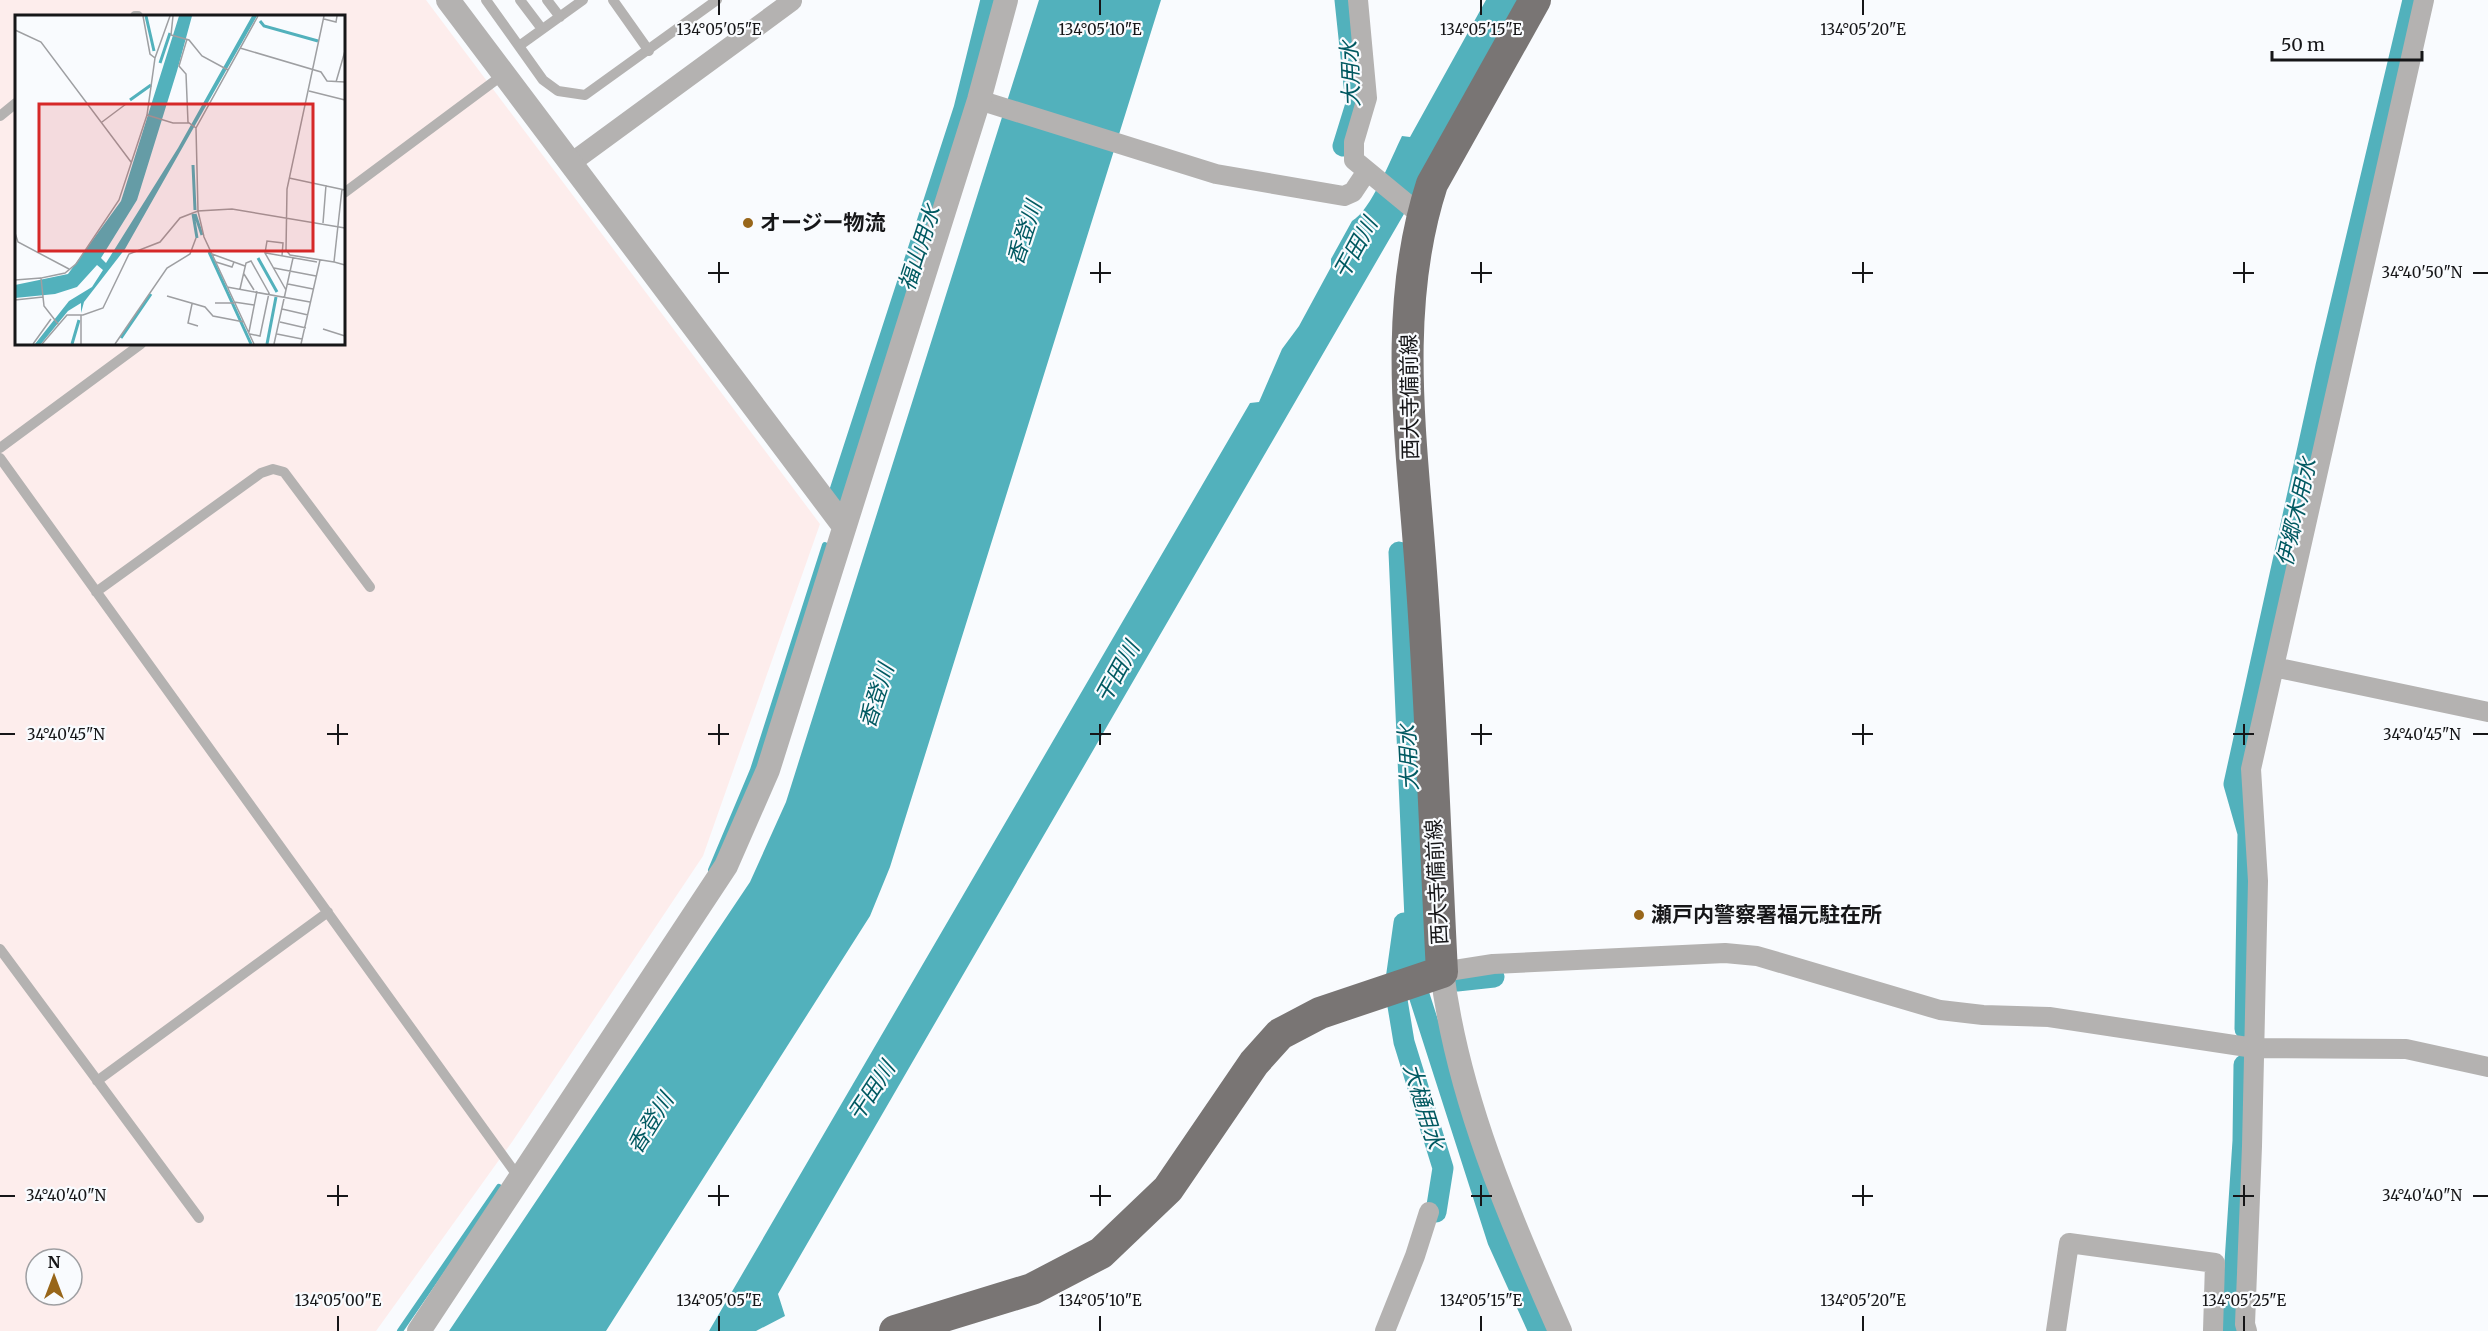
<svg xmlns="http://www.w3.org/2000/svg" width="2488" height="1331" viewBox="0 0 2488 1331" font-family="Merriweather,'Noto Sans JP',serif">
	<style>
		.industrial { fill: #fdedec; fill-rule: evenodd }
		.water { fill: #52b1bc }
		.lines { fill: none; stroke-linecap: round; stroke-linejoin: round }
		.stream { stroke: #52b1bc; stroke-width: 6 }
		.canal { stroke: #52b1bc; stroke-width: 21 }
		.service { stroke: #b4b2b1; stroke-width: 10 }
		.minor { stroke: #b4b2b1; stroke-width: 20 }
		.tertiary { stroke: #b4b2b1; stroke-width: 24 }
		.primary { stroke: #797574; stroke-width: 32 }
		.ticks { fill: none; stroke: #161618; stroke-width: 2 }
		.poi-dot { fill: #98661a; stroke: #f9fbfe; stroke-width: 2 }
		.labels { text-anchor: middle; stroke-width: 4.5; stroke-linejoin: round; paint-order: stroke }
		.poi-label { font-size: 21px; font-weight: bold; fill: #161618; stroke: #f9fbfe; text-anchor: start }
		.street-label { font-size: 21px; fill: #161618; stroke: #f9fbfe }
		.water-label { font-size: 22px; font-style: italic; fill: #015961; stroke: #f9fbfe }
		.inset-river { fill: none; stroke: #52b1bc; stroke-width: 3 }
		.inset-road { fill: none; stroke: #9e9fa2; stroke-width: 1.5 }
		.view { fill: #d62828; fill-opacity: 0.15; stroke: #d62828; stroke-width: 3 }
		.inset-edge { fill: none; stroke: #161618; stroke-width: 3 }
		.ticks-label { font-size: 15px; text-anchor: middle; fill: #161618; stroke: #f9fbfe; stroke-width: 4.5; stroke-linejoin: round; paint-order: stroke }
	</style>
	<rect width="100%" height="100%" fill="#f9fbfe"/>
	<!-- industrial -->
	<path class="industrial" d="M0 0H426L820 524 703 856 512 1142 376 1331H0ZM16 16H344V344H16ZM36 1259H72V1295H36Z"/>
	<!-- water -->
	<path class="water" d="M1039 0H1161L890 867 870 916 606 1331H449L750 882 786 802Z
		M1486 0H1528L778 1294 785 1316 756 1331H709L1250 403 1259 402 1282 349 1299 326 1331 267V259L1352 221C1371 211 1392 156 1402 136L1410 137Z"/>
	<g class="lines">
		<!-- stream -->
		<path class="stream" d="M711 870 753 770 825 545
			M400 1331 499 1187"/>
		<!-- canal -->
		<path class="canal" d="M1343 146 1356 104 1345 0
			M839 494 964 109 991 0
			M1399 552 1417 965
			M1396 980 1404 923
			M1457 981 1494 977
			M1419 995 1498 1241 1539 1331
			M1397 1000 1404 1042 1443 1168 1436 1212
			M2245 1029 2248 833 2234 784 2326 366 2413 0
			M2233 1331 2231 1323 2243 1141 2244 1065"/>
		<!-- service -->
		<path class="service" d="M486 0 543 80 558 91 585 95 717 0
			M520 0 542 29
			M547 0 560 17
			M613 0 649 51
			M135 16H138
			M519 46 583 0
			M0 116 16 103
			M344 193 504 74
			M0 448 141 344
			M0 458 519 1178
			M96 592 261 473 273 469 284 472 370 587
			M0 949 199 1218
			M97 1081 328 912"/>
		<!-- minor -->
		<path class="minor" d="M1358 0 1367 98 1354 142V160L1411 207 1423 213
			M979 100 1216 174 1344 196 1353 192 1367 171
			M571 163 792 1
			M2274 667 2488 712
			M1442 972 1493 964 1725 953 1757 956 1940 1010 1983 1015 2049 1017 2254 1048 2406 1049 2488 1067
			M1385 1331 1415 1256 1429 1212
			M2056 1331 2069 1243 2215 1263 2213 1331
			M2247 1331 2245 1324 2252 1146 2258 881 2251 769 2424 0"/>
		<!-- tertiary -->
		<path class="tertiary" d="M448 0 843 525
			M1442 972C1458 1099 1509 1215 1560 1331
			M419 1331 726 866 768 770 979 100 1006 0"/>
		<!-- primary -->
		<path class="primary" d="M895 1331 1032 1289 1101 1253 1168 1189 1254 1063 1280 1034 1320 1013 1442 972C1435 838 1431 705 1421 572 1412 443 1391 310 1432 184L1535 0"/>
	</g>
	<!-- ticks -->
	<path class="ticks" d="M719 0V15M1100 0V15M1481 0V15M1863 0V15M719 262V283M1100 262V283M1481 262V283M1863 262V283M2244 262V283M708 273H729M1090 273H1111M1471 273H1492M1852 273H1873M2233 273H2254M2473 273H2488M338 724V745M719 724V745M1100 724V745M1481 724V745M1863 724V745M2244 724V745M0 734H15M327 734H348M708 734H729M1090 734H1111M1471 734H1492M1852 734H1873M2233 734H2254M2473 734H2488M338 1185V1206M719 1185V1206M1100 1185V1206M1481 1185V1206M1863 1185V1206M2244 1185V1206M0 1196H15M327 1196H348M708 1196H729M1090 1196H1111M1471 1196H1492M1852 1196H1873M2233 1196H2254M2473 1196H2488M338 1316V1331M719 1316V1331M1100 1316V1331M1481 1316V1331M1863 1316V1331M2244 1316V1331"/>
	<!-- markers -->
	<g class="poi-dot">
		<circle cx="748" cy="223" r="6"/>
		<circle cx="1639" cy="915" r="6"/>
	</g>
	<g class="labels">
		<!-- poi labels -->
		<g class="poi-label">
			<text x="760" y="230">オージー物流</text>
			<text x="1651" y="922">瀬戸内警察署福元駐在所</text>
		</g>
		<!-- street labels -->
		<g class="street-label">
			<text transform="translate(1410 397) rotate(-91)" y="7">西大寺備前線</text>
			<text transform="translate(1437 882) rotate(-93)" y="7">西大寺備前線</text>
		</g>
		<!-- water labels -->
		<g class="water-label">
			<text transform="translate(1350 74) rotate(-92)" y="8">大用水</text>
			<text transform="translate(1024 233) rotate(-72)" y="8">香登川</text>
			<text transform="translate(919 248) rotate(-72)" y="8">福山用水</text>
			<text transform="translate(1355 248) rotate(-61)" y="8">干田川</text>
			<text transform="translate(2296 512) rotate(-77)" y="8">伊郷木用水</text>
			<text transform="translate(1117 672) rotate(-61)" y="8">干田川</text>
			<text transform="translate(876 696) rotate(-72)" y="8">香登川</text>
			<text transform="translate(1408 758) rotate(-93)" y="8">大用水</text>
			<text transform="translate(871 1091) rotate(-57)" y="8">干田川</text>
			<text transform="translate(1424 1106) rotate(73)" y="8">大樋用水</text>
			<text transform="translate(650 1123) rotate(-58)" y="8">香登川</text>
		</g>
	</g>
	<!-- overview -->
	<g transform="translate(15 15)">
		<rect width="330" height="330" fill="#f9fbfe"/>
		<path d="M164 1H177L162 56 122 185 86 243 91 248 163 133 237 1H242L110 234 69 287 66 298V288L53 296 26 329H20L54 286 77 272 88 255 82 250 62 272 40 279 0 283V270L53 259 106 186Z" fill="#52b1bc"/>
		<path class="inset-river" d="M131 1 139 36M245 6 249 11 303 26M145 48 155 18M115 85 136 70M178 150 180 195M178 199 182 223M180 199 187 220M194 237 236 329M243 243 262 277M106 323 136 279M57 329 64 305M252 329 261 282"/>
		<path class="inset-road" d="M128 1 135 39 140 43M158 1 156 20 174 25 187 41 213 55M309 1 272 174 271 235 275 240 319 247M309 4 321 7 322 1M0 15 26 27 116 147M172 24 164 51 171 59 173 107 181 113M225 33 306 57 312 66 330 67M321 67 330 36M294 76 330 85M132 100 158 108H174M87 107 111 89M274 163 330 175M327 174 319 247 330 250M308 208 311 170M0 218 3 227 54 254M251 238 302 247M197 239 230 251M267 241 268 228 252 226 250 238 271 275M201 247 217 252 219 247M259 253 301 261M229 259 239 275M0 265 26 263M273 269 298 274M212 272 295 287M225 274 231 248 236 246 254 278 245 321 235 319M152 281 190 292 198 301 229 307M0 285 28 282M219 287 239 290M200 288H219M177 289 173 308 183 311M267 294 293 300M66 300V329M265 307 291 313M43 309 29 291 26 263 50 258 61 249 104 185 132 100 140 43 155 1M308 314 330 321M234 317 242 276M262 319 287 324M18 329 36 304M27 329 52 300H68L88 293 114 239 145 227 165 203 183 196 181 113 243 1M100 329 152 253 175 239 181 223M239 329 189 222 183 196 217 194 330 213M259 329 278 243M286 329 305 245"/>
		<path class="view" d="M24 89H298V236H24Z"/>
		<rect width="330" height="330" class="inset-edge"/>
	</g>
	<g class="ticks-label">
		<text x="719" y="35">134°05'05"E</text>
		<text x="1100" y="35">134°05'10"E</text>
		<text x="1481" y="35">134°05'15"E</text>
		<text x="1863" y="35">134°05'20"E</text>
		<text x="2422" y="278">34°40'50"N</text>
		<text x="66" y="740">34°40'45"N</text>
		<text x="2422" y="740">34°40'45"N</text>
		<text x="66" y="1201">34°40'40"N</text>
		<text x="2422" y="1201">34°40'40"N</text>
		<text x="338" y="1306">134°05'00"E</text>
		<text x="719" y="1306">134°05'05"E</text>
		<text x="1100" y="1306">134°05'10"E</text>
		<text x="1481" y="1306">134°05'15"E</text>
		<text x="1863" y="1306">134°05'20"E</text>
		<text x="2244" y="1306">134°05'25"E</text>
	</g>
	<!-- north arrow -->
	<g transform="translate(54 1277)"><circle r="28" fill="#f9fbfe" stroke="#9e9fa2" stroke-width="1.5"/>
	<path d="M0-4.5L10 22L0 15L-10 22Z" fill="#98661a"/>
	<text y="-9" font-size="16" font-weight="bold" text-anchor="middle" fill="#161618">N</text>
	</g>
	<!-- scale -->
	<path d="M2272 51v9h150v-9" fill="none" stroke="#161618" stroke-width="3"/>
	<text x="2281" y="51" font-size="18" fill="#161618" stroke="#f9fbfe" stroke-width="4.5" paint-order="stroke">50 m</text>
</svg>
